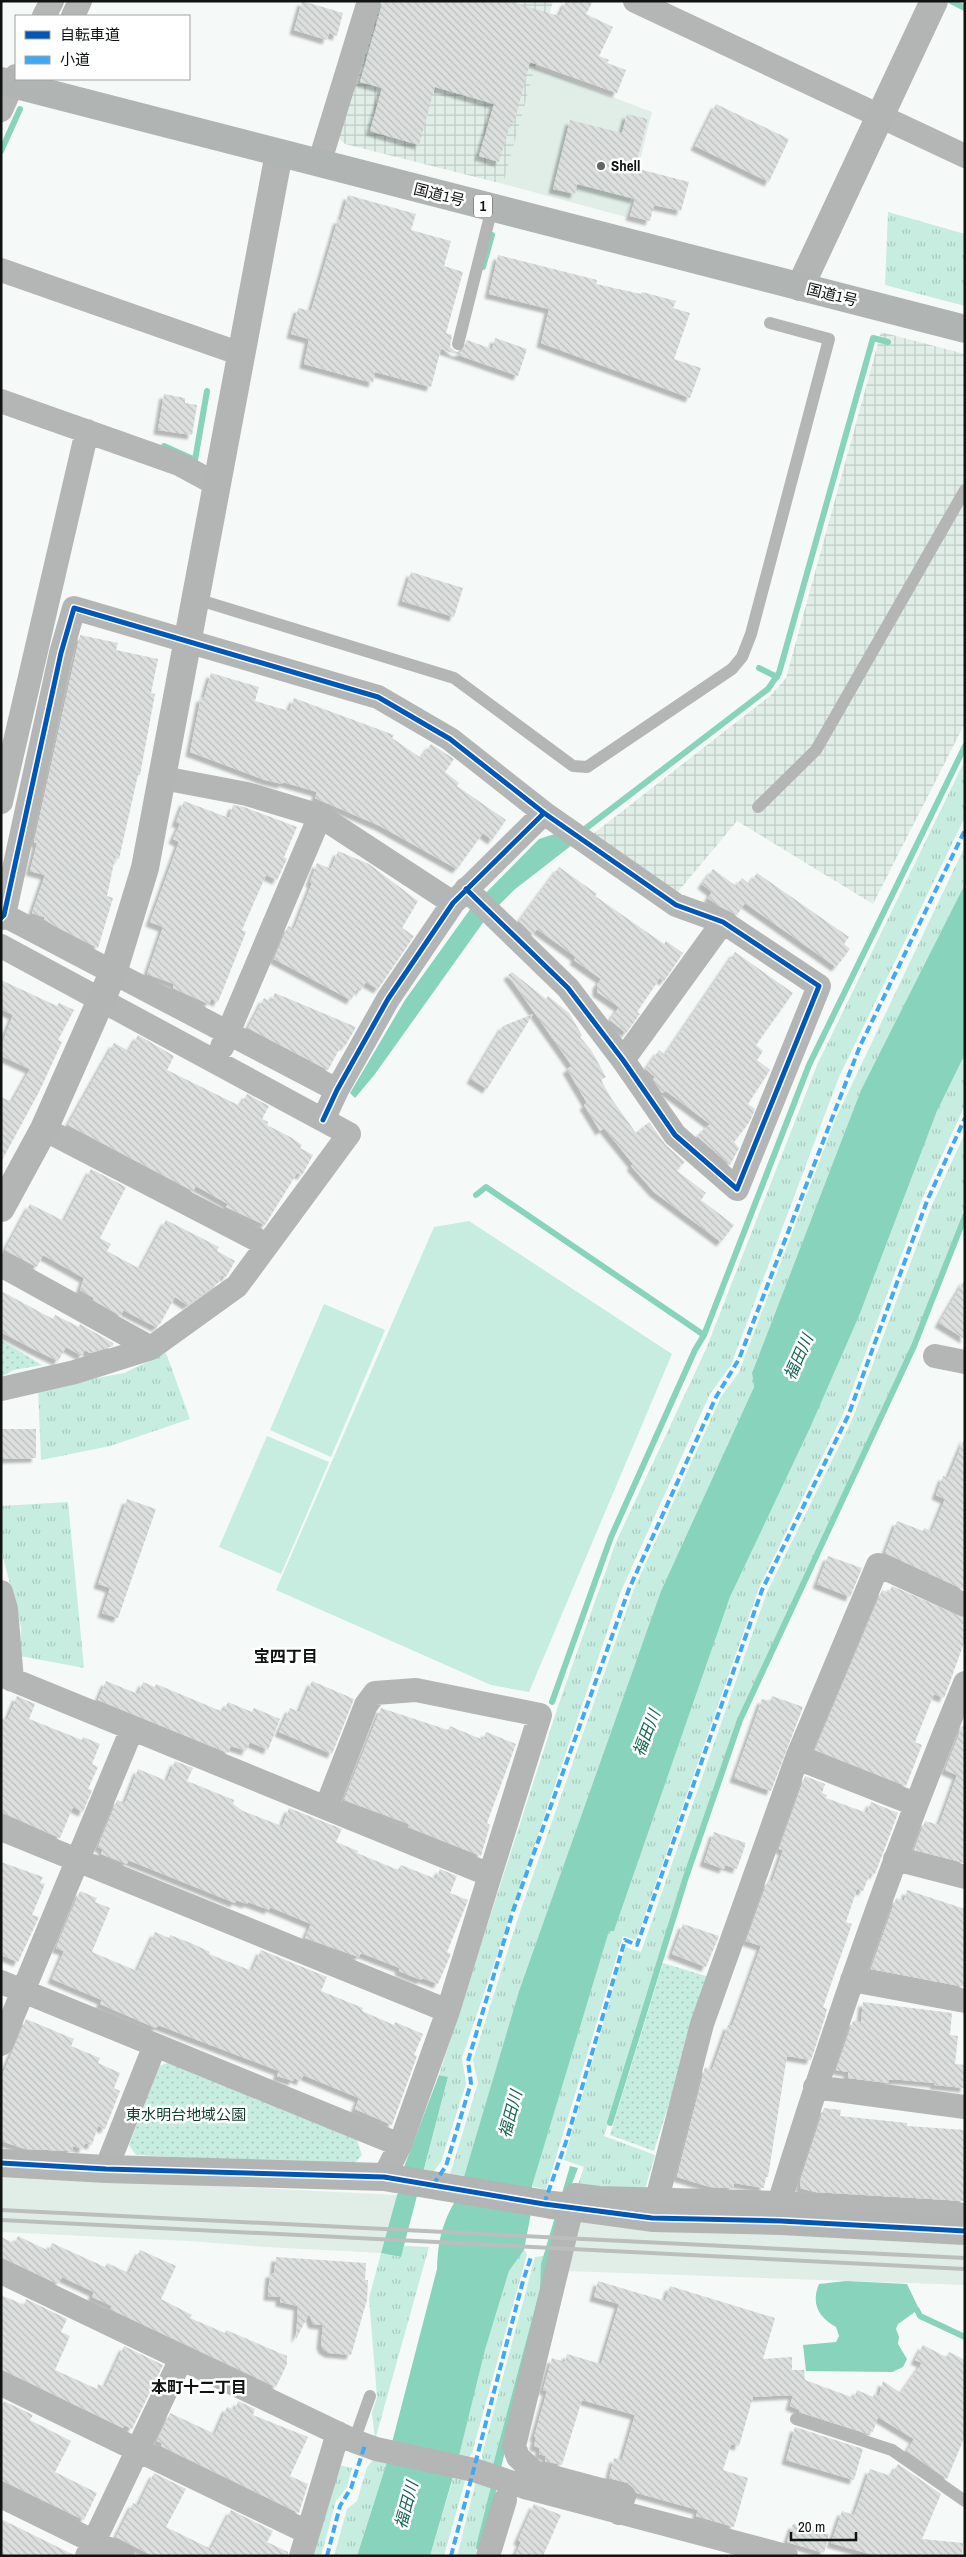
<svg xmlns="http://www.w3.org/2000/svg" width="966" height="2557" viewBox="0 0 966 2557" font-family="'Archivo Narrow','Noto Sans JP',sans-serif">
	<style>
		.built { fill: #e1eee8 }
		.industrial { fill: url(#industrial-grid) }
		.grass { fill: url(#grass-tufts) }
		.park { fill: url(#park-dots) }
		.garden { fill: #c6eddf }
		.water { fill: #88d3bb }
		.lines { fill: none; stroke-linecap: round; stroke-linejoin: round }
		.stream { stroke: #88d3bb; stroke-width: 6 }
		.building { fill: url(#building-back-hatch); filter: url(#shadow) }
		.lane { stroke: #b4b6b6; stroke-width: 12 }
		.street { stroke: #b4b6b6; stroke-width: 24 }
		.secondary { stroke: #b3b5b4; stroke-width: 28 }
		.highway { stroke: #b0b4b2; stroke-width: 28 }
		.rail { stroke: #babebc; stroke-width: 4 }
		.secondary-bridge { stroke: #b3b5b4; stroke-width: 28 }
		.quiet { stroke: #3fa9f5; stroke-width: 4; stroke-dasharray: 8 4; stroke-linecap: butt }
		.cycleway-casing { stroke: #fff; stroke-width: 8 }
		.cycleway { stroke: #0057b8; stroke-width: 5 }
		.poi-dot { fill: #606462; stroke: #fff; stroke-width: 2 }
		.labels { text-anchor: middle; stroke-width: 5; stroke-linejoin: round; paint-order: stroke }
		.shield { fill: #fff; stroke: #575a58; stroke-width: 1 }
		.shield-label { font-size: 14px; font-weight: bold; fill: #0f1311 }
		.poi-label { font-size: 15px; font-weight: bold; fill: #0f1311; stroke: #fff; text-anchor: start }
		.street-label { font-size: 15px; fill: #0f1311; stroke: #fff }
		.park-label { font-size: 15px; fill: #0e3e30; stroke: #fff }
		.water-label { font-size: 16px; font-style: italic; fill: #12654f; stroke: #fff }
		.neighbourhood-label { font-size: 16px; font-weight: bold; fill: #0f1311; stroke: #fff }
	</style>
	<defs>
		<pattern id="industrial-grid" width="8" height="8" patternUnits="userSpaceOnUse" patternTransform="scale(1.25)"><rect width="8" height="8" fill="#e1eee8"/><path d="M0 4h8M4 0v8" fill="none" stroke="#c0cbc6"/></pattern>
		<pattern id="grass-tufts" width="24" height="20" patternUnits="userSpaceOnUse" patternTransform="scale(1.25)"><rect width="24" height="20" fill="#c6eddf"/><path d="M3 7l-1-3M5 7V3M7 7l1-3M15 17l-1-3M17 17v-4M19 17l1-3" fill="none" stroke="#a9cabe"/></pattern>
		<pattern id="park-dots" width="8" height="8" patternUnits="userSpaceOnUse" patternTransform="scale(1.25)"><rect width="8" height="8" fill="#c6eddf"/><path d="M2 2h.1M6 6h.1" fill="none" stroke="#a9cabe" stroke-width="1.8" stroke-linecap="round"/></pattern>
		<pattern id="building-back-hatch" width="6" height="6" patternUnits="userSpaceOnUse" patternTransform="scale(1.25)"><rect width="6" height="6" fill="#dbdfdd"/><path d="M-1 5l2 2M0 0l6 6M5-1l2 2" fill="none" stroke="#bbbebd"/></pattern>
		<filter id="shadow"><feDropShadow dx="-4.5" dy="4.5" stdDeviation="1" flood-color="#0004"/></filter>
	</defs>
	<rect width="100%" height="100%" fill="#f5faf8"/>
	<!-- built -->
	<path class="built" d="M534 67 652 112 626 217 503 184Z
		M1 2175 397 2195 381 2253 265 2247 188 2241 1 2232Z
		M576 2218 965 2238V2285L565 2271Z"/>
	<!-- industrial -->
	<path class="industrial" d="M378 1H553L503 184 345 144 337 137Z
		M881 332 965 354V723L873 904 737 821 677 893 593 834 771 695 786 678Z"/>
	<!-- grass -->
	<path class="grass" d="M888 212 965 234V306L885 285Z
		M965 760V817L839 1077 731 1365 710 1394 621 1591 462 2058 466 2084 441 2162 433 2172 424 2170 448 2077 439 2075 558 1706 616 1542 706 1349 817 1065Z
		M965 846V884L861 1090 752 1373 754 1387 661 1591 519 1991 465 2176 450 2174 478 2083 473 2060 520 1912 634 1589 721 1397 739 1372 836 1118Z
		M965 1054V1105L922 1199 844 1412 759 1588 636 1940 623 1936 546 2190 532 2186 609 1930 614 1931 730 1597 810 1428 859 1316 937 1111Z
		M965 1133V1207L910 1350 738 1720 683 1882 604 2136 655 2155 643 2196 577 2188 584 2167 564 2160 625 1947 641 1952 767 1592 852 1420 932 1205Z
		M166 1353 190 1419 110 1446 41 1460 38 1389 124 1373Z
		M68 1502 84 1668 20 1656 21 1627 1 1549V1506Z
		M404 2246 429 2247 375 2440 372 2413 377 2397 369 2298 381 2253 400 2257Z
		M524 2250 527 2254 472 2453 467 2460 459 2456 485 2350 509 2271Z
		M543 2256 540 2289 493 2465 483 2463 482 2455 535 2257Z
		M374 2459 387 2462 357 2556H334L347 2509 357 2501 367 2467Z
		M335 2464 352 2468 347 2487 336 2501 321 2556H310Z
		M454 2475 466 2478 444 2556H430Z
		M476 2481 492 2486 475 2556H457Z"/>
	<!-- park -->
	<path class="park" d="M1 1340 42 1365 14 1370 1 1377Z
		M663 1963 709 1977 654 2151 610 2135Z
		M170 2062 357 2140 362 2155 352 2166 136 2155 129 2145 159 2066Z"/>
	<!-- garden -->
	<path class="garden" d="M469 1221 672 1354 529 1692 491 1685 276 1590 434 1227Z
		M324 1304 385 1330 331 1457 270 1430Z
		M267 1436 329 1462 281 1574 219 1547Z"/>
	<!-- water -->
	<path class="water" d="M567 830 590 831 514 890 487 917 375 1074 355 1098 350 1093 405 1000 471 908 539 839Z
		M965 884V1054L937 1111 859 1316 810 1428 730 1597 614 1931H609L532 2186 531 2213 524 2250 509 2271 485 2350 459 2456 430 2556H357L387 2462 437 2269C438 2238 443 2221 459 2194L519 1991 661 1591 754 1387 752 1373 861 1090Z
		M439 2075 448 2077 401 2257 381 2253 397 2195 402 2189 404 2167Z
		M570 2166 578 2168 568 2194 552 2254 501 2468 493 2465 540 2289 541 2264Z
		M846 2281 907 2284 919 2309 898 2324 896 2329 899 2337 898 2344 907 2359 903 2367 892 2372 806 2371 803 2345 836 2342 839 2336 836 2327C818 2317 811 2303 819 2284Z"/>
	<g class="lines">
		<!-- stream -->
		<path class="stream" d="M951 1 965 8
			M1 151 20 109
			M483 267 492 235
			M164 446 195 460 207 391
			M759 668 777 677
			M581 832 768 689 779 673 873 338 888 342
			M476 1195 486 1187 704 1335
			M552 1702 611 1537 695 1350 704 1335 809 1065 965 746
			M610 2123 685 1880 740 1720 914 1346 965 1216
			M917 2310 920 2316 965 2337
			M479 2547 494 2487"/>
	</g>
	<!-- building -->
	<path class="building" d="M302 1 343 13 337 36 329 33 327 40 294 30Z
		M383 1H508L559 16 566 1H593L586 14 613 27 599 56 609 60 607 63 626 70 617 93 530 62 514 123 511 122 499 162 479 156 494 104 435 87 419 145 370 131 382 88 360 82Z
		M716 104 789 139 769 182 695 146Z
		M627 114 648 119 635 168 689 182 681 211 654 205 650 221 630 216 635 199 577 184 575 194 553 189 570 120 622 133Z
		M348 195 416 214 411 230 451 241 444 266 463 272 446 333 452 335 450 347 456 352H461L467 340 492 349 495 338 527 349 518 376 441 349 431 387 375 372 373 383 304 364 309 339 291 334 298 308 311 311 338 219 341 220Z
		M498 255 597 280 596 284 641 294 642 292 676 301 673 308 690 313 674 359 701 368 690 398 541 343 549 309 489 294Z
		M164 394 185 398V403L197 405 192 435 158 430Z
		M411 572 463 588 454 617 402 601Z
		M80 635 118 643 116 650 158 659 151 693 155 694 140 775H138L119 859 115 858 107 896 113 898 98 948 55 926 44 919V917L32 913 45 875 30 871 37 843 34 842Z
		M211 673 259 687 255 701 289 711 294 698 394 735 392 738 421 758 431 744 454 759 445 772 459 783 457 786 506 820 492 840 483 833 457 869 380 826 315 798 317 792 283 782 282 784 265 780 190 752 201 697 204 698Z
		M184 801 229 818 233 805 244 807 297 827 284 857 287 859 277 880 266 875 242 930 246 932 218 1002 211 999 209 1004 173 988 174 984 147 974 163 927 150 922 179 842 173 839 180 824 176 822Z
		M338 851 369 864 418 901 402 928 414 936 378 989 366 982 360 991 357 989 351 1000 274 959 288 926 294 929 312 883 310 882 317 863 331 869Z
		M559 867 597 894 595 896 664 944 666 941 683 953 664 981 660 978 637 1012 640 1014 626 1033 610 1020 619 1007 597 992V985L601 979 574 960 576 957 537 929 533 935 519 921Z
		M713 869 736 886 742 878 749 884 757 873 849 937 844 944 850 949 836 967 745 903 737 915 719 906 708 898 712 892 702 884Z
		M735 952 793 993 756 1045 763 1051 757 1060 770 1070 748 1104 755 1109 750 1121 734 1142 739 1148 730 1165 697 1136 710 1124 666 1091 662 1093 653 1079 655 1077 646 1069 659 1050 665 1055Z
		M512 972 546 999 548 996 569 1013 582 1035 580 1037 591 1050 606 1077 601 1080 611 1098 636 1133 649 1122 666 1145 685 1162 676 1170 706 1193 701 1200 734 1225 721 1242 654 1192 631 1166 633 1164 604 1128 600 1131 584 1105 587 1103 567 1069 572 1066 508 975Z
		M1 980 57 1006 59 1003 74 1010 58 1040 62 1042 39 1092 1 1162V1097L12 1102 30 1069 1 1056V1046L13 1015 1 1009Z
		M275 993 356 1027 345 1046 342 1044 328 1070 248 1028 264 998 271 1002Z
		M533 1014 487 1089 471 1079 503 1026Z
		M138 1035 174 1056 167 1070 240 1106 247 1094 269 1106 262 1119 268 1122 267 1125 292 1138 302 1145 300 1148 313 1155 302 1175 297 1173 265 1225 226 1207 228 1204 196 1186 193 1191 68 1125 114 1043 129 1051Z
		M91 1169 126 1187 100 1238 111 1244 107 1251 140 1269 166 1220 219 1247 217 1251 235 1261 226 1277 222 1275 218 1283 187 1305 175 1297 160 1324 156 1327 123 1310 121 1316 93 1300 94 1298 80 1290 84 1278 43 1255 37 1267 5 1250 30 1204 64 1221Z
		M965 1279V1339L939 1323Z
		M1 1291 53 1319 55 1315 79 1327 80 1324 113 1343V1346L90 1353 85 1350 82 1356 66 1347 58 1361 35 1350 1 1332Z
		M1 1429H36V1458L1 1459Z
		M965 1437V1590L885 1553 897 1521 923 1531 924 1528 932 1531 945 1499 936 1495 943 1476 948 1478Z
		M127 1499 156 1509 118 1618 102 1613 110 1588 98 1584Z
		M828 1556 862 1568 850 1597 817 1584Z
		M892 1586 965 1618V1640L951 1679 944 1698 934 1694 915 1742 922 1745 906 1786 815 1750 882 1590 889 1593Z
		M106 1681 138 1694 143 1682 155 1687 156 1684 223 1712 228 1702 252 1712 254 1708 280 1719 268 1750 250 1742 246 1751 231 1746 228 1753 98 1700Z
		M312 1681 354 1699 332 1754 279 1732 290 1708 299 1712Z
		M17 1696 35 1704 29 1719 82 1740 83 1737 100 1744 92 1764 98 1767 88 1789 92 1790 83 1812 73 1807 60 1838 1 1812V1718L7 1720Z
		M772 1696 803 1707 771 1791 734 1778 762 1699 770 1701Z
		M381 1708 448 1730 450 1726 483 1740 486 1732 516 1744 487 1823 490 1825 481 1856 408 1827 409 1824 344 1800Z
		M965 1720V1863L914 1850 925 1821 939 1825 957 1775 945 1770Z
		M175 1761 193 1768 187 1781 234 1800 233 1804 243 1811 282 1826 289 1808 342 1829 336 1842 358 1851 357 1853 398 1870 401 1865 436 1879 440 1869 457 1876 450 1893 468 1900 447 1952 451 1954 438 1984 422 1978 421 1980 399 1971 400 1968 361 1953 359 1957 305 1938 311 1924 270 1907 269 1910 248 1902 247 1904 236 1900 235 1903 128 1860 127 1864 101 1854 103 1849 98 1847 117 1800 125 1803 138 1769 167 1781Z
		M805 1776 825 1784 822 1793 827 1795 826 1798 867 1813 871 1802 898 1813 875 1874 870 1873 863 1891 857 1889 846 1922 852 1924 823 2007 827 2009 825 2017 811 2060 787 2056 768 2177H766L764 2188 734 2183 733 2188 710 2187 677 2177 705 2067 712 2070 728 2025 732 2026 761 1946 746 1941 768 1880 772 1882 783 1850 779 1849Z
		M714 1832 746 1843 737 1869 725 1865 724 1869 704 1862Z
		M1 1862 43 1877 40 1883 45 1884 32 1915 39 1917 18 1962 1 1955Z
		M907 1890 965 1909V1987L871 1969 896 1898 904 1901Z
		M80 1891 97 1898 95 1902 110 1908 92 1952 137 1971 155 1932 169 1938 170 1935 191 1943 210 1952 209 1954 252 1971 261 1950 327 1977 321 1991 363 2008 362 2011 394 2025 395 2022 423 2034 414 2055 417 2056 392 2125 355 2109 359 2098 303 2075 301 2081 294 2078 293 2081 277 2076 279 2071 158 2025 156 2028 100 2004 102 2000 52 1979 64 1951 56 1948Z
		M683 1924 719 1936 706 1967 672 1954Z
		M863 2002 952 2013 950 2035 958 2036 955 2064 965 2065V2088L934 2085 935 2083 902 2080H889L888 2083 848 2078V2072L836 2070 853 2021H861Z
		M26 2019 74 2039 71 2046 100 2058 98 2063 120 2073 114 2088 120 2091 105 2129 98 2126 92 2145 85 2143 83 2149 73 2146 72 2151 25 2149 1 2141V2078Z
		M824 2108 841 2110 840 2116 907 2123V2126L965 2130V2201L815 2192 800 2188 801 2178Z
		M18 2236 49 2251 52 2243 105 2267 107 2263 129 2273 140 2250 176 2266 161 2299 192 2315 190 2318 225 2333 226 2330 287 2356V2364L276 2387 110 2309 112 2306 92 2297 94 2292 62 2277 58 2284 1 2257V2237L14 2243Z
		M276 2257 366 2263 365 2280H368L367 2300 351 2355 329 2353 323 2349 321 2344 323 2325 313 2324 309 2314 296 2339 298 2306 280 2302V2297L268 2296 270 2273H274Z
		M598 2281 665 2301 670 2286 775 2318 763 2359 792 2357V2370H804L805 2380 854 2398 857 2390 873 2397 874 2394 879 2396 883 2381 901 2393 922 2363 915 2360 923 2345 946 2357 949 2352 965 2360V2436L947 2479 907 2451 914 2439 878 2417 873 2432 869 2430 868 2434 799 2412 800 2410 790 2406 793 2395 753 2397 739 2446 731 2444 723 2470 748 2478 734 2527 696 2516 698 2510 637 2493 628 2483 609 2478 614 2458 622 2460 635 2415 582 2400 562 2465 545 2461 546 2456 539 2454 540 2448 534 2446 536 2437H534L547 2391 543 2390 552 2358 565 2362 567 2354 601 2364 619 2304 594 2297Z
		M1 2295 24 2305 26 2299 67 2319 61 2332 70 2336 55 2370 97 2389 98 2384 105 2387 124 2346 163 2365 132 2429 124 2425 123 2428 1 2369Z
		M4 2401 33 2415 30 2420 71 2441 55 2472 97 2493 84 2520 1 2480V2406Z
		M238 2401 255 2409 253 2415 308 2437 290 2476 308 2484 299 2513 161 2446 162 2443 157 2441 170 2413 215 2434 227 2407 235 2410Z
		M795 2427 863 2449 854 2480 786 2460Z
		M898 2464 941 2494 922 2539 963 2543 962 2556H877L831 2543 842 2511 854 2515 870 2469 891 2476Z
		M154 2473 186 2489 166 2527 211 2549 231 2510 273 2531 267 2542 288 2552V2556H153L116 2537 133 2503 138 2506Z
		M534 2504 561 2515 543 2556H515L521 2542 518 2540Z
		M1 2519 74 2555 73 2556H8L1 2552Z
		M793 2524 829 2534 824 2553 787 2542Z"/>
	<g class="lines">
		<!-- lane -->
		<path class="lane" d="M458 344 492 208
			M196 599 454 678 573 766 587 767 732 669 742 657 751 634 829 339 770 323
			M758 807 816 750 965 490
			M796 2419 892 2450 965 2501
			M354 2441 370 2396"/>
		<!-- street -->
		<path class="street" d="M635 1 965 156
			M44 16 52 1
			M73 16 80 1
			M1 110 16 76
			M319 164 369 1
			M1 270 241 354
			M1 401 179 464 216 484
			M163 778 247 794 320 816 453 903
			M1 802 87 431
			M466 889 568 988 623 1060 675 1135 737 1189 819 986 723 922 676 905 544 813
			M4 915 337 1090
			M1 918 4 915 61 653 74 608 378 697 450 739 544 813 453 903 388 999 337 1090 323 1120
			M1 946 349 1134 237 1286 151 1348 75 1372 1 1389
			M222 1047 320 816
			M623 1060 723 922
			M44 1129 267 1245
			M1 1265 151 1348
			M935 1356 965 1362
			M1 1592 6 1609 12 1680
			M1 1675 490 1875 448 2011 400 2145 384 2177
			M797 1758 915 1804
			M326 1808 366 1705 375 1693 416 1690 540 1715 490 1875
			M1 1829 448 2011
			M895 1859 965 1877
			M852 1980 965 2001
			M1 1982 400 2145
			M1 2044 132 1729
			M815 2087 965 2107
			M106 2169 155 2045
			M657 2199 702 2024 797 1758 878 1565 965 1605
			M779 2203C834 2027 894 1853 965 1683
			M1 2272 354 2441 376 2449 474 2470 528 2488 786 2556
			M1 2384 307 2532
			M1 2496 123 2556
			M619 2513 624 2496 534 2472 518 2457 514 2446 575 2195 599 2198 779 2203 965 2215
			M87 2556 181 2359
			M301 2556 338 2433
			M488 2556 505 2500"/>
		<!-- secondary -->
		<path class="secondary" d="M800 287 934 1
			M1 1208 44 1129 113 973 145 868 279 153
			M1 2163 106 2169 384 2177 552 2205
			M579 2208 652 2218 781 2221 965 2231"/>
		<!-- highway -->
		<path class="highway" d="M1 81 965 329"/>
		<!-- rail -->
		<path class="rail" d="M1 2210 965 2258
			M1 2220 965 2269"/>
		<!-- secondary-bridge -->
		<path class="secondary-bridge" d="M552 2205 579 2208"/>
		<!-- quiet -->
		<path class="quiet" d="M433 2185 446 2166 471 2083 468 2061 513 1911 629 1589 716 1397 739 1359 860 1046 965 830
			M544 2204 567 2139 625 1940 637 1945 762 1590 848 1416 927 1201 965 1118
			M327 2556 340 2506 351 2488 365 2445
			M451 2556 523 2281 531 2257"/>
		<!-- cycleway casing -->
		<g class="cycleway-casing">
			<path id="cycleway" d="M466 889 568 988 623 1060 675 1135 737 1189 819 986 723 922 676 905 544 813
				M1 918 4 915 61 653 74 608 378 697 450 739 544 813 453 903 388 999 337 1090 323 1120
				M1 2163 106 2169 384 2177 544 2204 652 2218 781 2221 965 2231"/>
		</g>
		<!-- cycleway -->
		<use href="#cycleway" class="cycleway"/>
	</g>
	<!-- markers -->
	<circle class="poi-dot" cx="601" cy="166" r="5"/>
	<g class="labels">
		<!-- shield labels -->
		<rect class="shield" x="474" y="194.5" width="18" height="23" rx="4"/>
		<g class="shield-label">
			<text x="483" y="211">1</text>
		</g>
		<!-- poi labels -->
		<g class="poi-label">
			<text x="611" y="171">Shell</text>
		</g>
		<!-- street labels -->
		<g class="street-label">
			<text transform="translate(439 195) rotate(14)" y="5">国道1号</text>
			<text transform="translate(832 295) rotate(14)" y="5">国道1号</text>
		</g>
		<!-- park labels -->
		<g class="park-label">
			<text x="186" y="2120">東水明台地域公園</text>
		</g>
		<!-- water labels -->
		<g class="water-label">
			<text transform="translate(798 1357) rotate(-66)" y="6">福田川</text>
			<text transform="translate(646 1733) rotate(-69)" y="6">福田川</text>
			<text transform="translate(510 2114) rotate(-75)" y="6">福田川</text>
			<text transform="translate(406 2505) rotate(-75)" y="6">福田川</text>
		</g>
		<!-- neighbourhood labels -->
		<g class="neighbourhood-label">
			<text x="286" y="1662">宝四丁目</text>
			<text x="199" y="2393">本町十二丁目</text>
		</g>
	</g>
	<!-- border -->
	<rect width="966" height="2557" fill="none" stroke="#0f1311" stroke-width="5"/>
	<!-- legend -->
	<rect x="15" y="15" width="175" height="65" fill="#ffffff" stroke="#9fa1a0"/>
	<rect x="25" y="31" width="25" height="8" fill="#0057b8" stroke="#9fa1a0"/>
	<text x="60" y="40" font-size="15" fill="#0f1311">自転車道</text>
	<rect x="25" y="56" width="25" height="8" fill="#3fa9f5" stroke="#9fa1a0"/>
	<text x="60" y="65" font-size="15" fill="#0f1311">小道</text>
	<!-- scale -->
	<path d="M791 2532v8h65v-8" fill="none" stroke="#0f1311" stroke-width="2.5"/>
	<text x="798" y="2532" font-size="15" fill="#0f1311" stroke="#ffffff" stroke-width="4" paint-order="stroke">20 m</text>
</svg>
